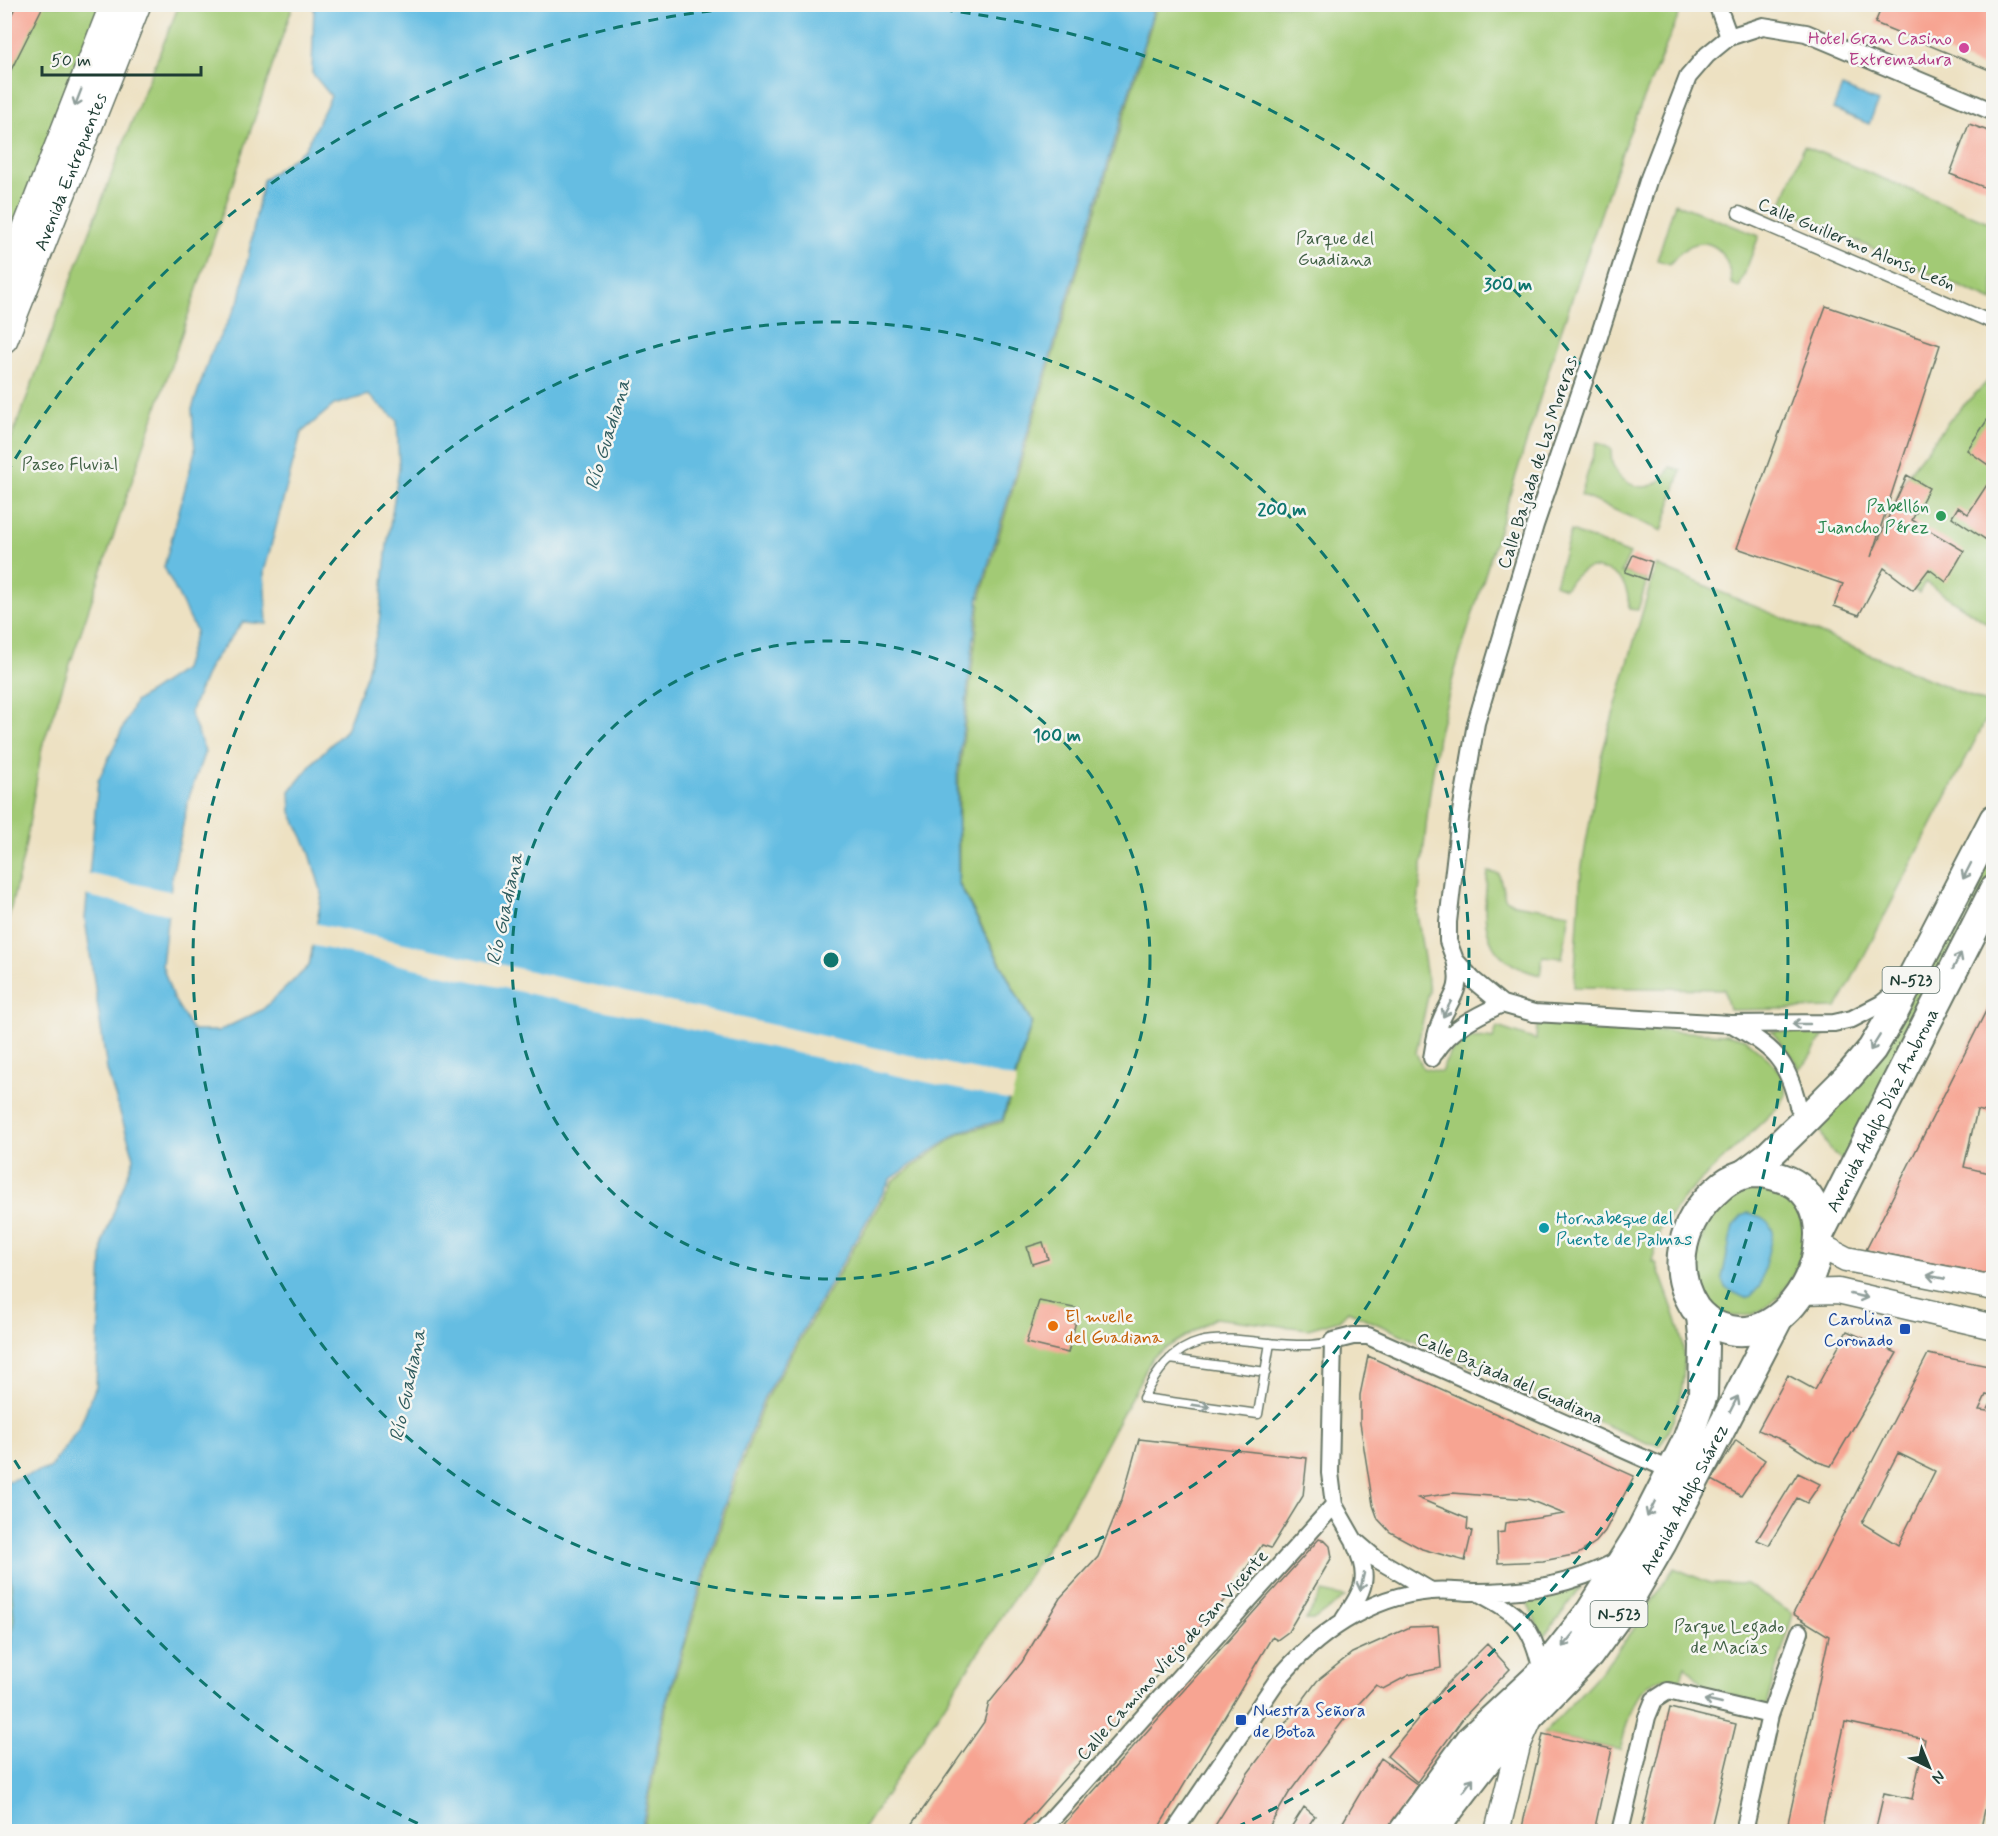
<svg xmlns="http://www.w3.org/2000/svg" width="1998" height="1836" viewBox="0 0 1998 1836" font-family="Mynerve,sans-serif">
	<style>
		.green { fill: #a2ca75; stroke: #608454; stroke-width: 1.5 }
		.water { fill: #65bde2; stroke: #427d8b; stroke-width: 1.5; fill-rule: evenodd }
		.pier { fill: #ede1c2 }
		.building { fill: #f7a492; fill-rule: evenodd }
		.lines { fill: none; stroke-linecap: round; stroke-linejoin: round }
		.service-casing { stroke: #677666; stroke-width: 11 }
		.pedestrian-casing { stroke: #677666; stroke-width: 15 }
		.minor-casing { stroke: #677666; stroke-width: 20 }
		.secondary-casing { stroke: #677666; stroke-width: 27 }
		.primary-casing { stroke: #677666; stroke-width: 30 }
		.trunk-casing { stroke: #677666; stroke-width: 32 }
		.service { stroke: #fff; stroke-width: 8 }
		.pedestrian { stroke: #fff; stroke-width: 12 }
		.minor { stroke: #fff; stroke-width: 16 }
		.secondary { stroke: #fff; stroke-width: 24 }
		.primary { stroke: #fff; stroke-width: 27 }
		.trunk { stroke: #fff; stroke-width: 28 }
		.oneway { stroke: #8f9e9a }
		.ring { fill: none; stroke: #0f766e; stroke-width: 3; stroke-dasharray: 10 8 }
		.hotel-dot { fill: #d1479c; stroke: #f6f6f2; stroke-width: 2 }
		.leisure-dot { fill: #2e9e5b; stroke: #f6f6f2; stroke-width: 2 }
		.culture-dot { fill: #0f9aa8; stroke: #f6f6f2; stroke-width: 2 }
		.food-dot { fill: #e8710a; stroke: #f6f6f2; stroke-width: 2 }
		.transit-dot { fill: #1a4fb4; stroke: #f6f6f2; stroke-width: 2 }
		.labels { text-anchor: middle; stroke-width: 5; stroke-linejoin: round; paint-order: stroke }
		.shield { fill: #f6f6f2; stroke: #60746d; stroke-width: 1.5 }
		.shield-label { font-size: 16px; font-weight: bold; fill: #1f3d34 }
		.hotel-label { font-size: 18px; fill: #b23c85; stroke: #f6f6f2; text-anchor: end }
		.street-label { font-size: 18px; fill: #1f3d34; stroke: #f6f6f2 }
		.park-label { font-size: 18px; fill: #406044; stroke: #f6f6f2 }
		.leisure-label { font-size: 18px; fill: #27864d; stroke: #f6f6f2; text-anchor: end }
		.culture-label { font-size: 18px; fill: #0d838f; stroke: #f6f6f2; text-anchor: start }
		.food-label { font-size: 18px; fill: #c56008; stroke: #f6f6f2; text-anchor: start }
		.transit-label { font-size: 18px; fill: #164399; stroke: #f6f6f2; text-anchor: end }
		.water-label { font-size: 20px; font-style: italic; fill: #305d60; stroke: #f6f6f2 }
		.centre { fill: #0f766e; stroke: #f6f6f2; stroke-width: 3 }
		.ring-label { font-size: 18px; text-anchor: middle; font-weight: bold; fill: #0f766e; stroke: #f6f6f2; stroke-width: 5; stroke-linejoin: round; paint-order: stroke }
	</style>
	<rect width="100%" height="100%" fill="#f6f6f2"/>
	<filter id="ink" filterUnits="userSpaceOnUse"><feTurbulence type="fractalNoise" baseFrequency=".0167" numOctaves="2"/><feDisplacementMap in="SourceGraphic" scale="12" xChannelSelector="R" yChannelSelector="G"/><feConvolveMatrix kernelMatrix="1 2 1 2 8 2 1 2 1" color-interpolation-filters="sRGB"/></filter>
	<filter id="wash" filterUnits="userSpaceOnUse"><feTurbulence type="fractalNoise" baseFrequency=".008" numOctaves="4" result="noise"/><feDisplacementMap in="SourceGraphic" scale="24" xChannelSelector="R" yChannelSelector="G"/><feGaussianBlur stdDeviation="1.35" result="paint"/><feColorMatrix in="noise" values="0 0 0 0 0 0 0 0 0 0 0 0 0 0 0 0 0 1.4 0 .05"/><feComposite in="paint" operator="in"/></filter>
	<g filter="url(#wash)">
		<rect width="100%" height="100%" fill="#ede1c2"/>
		<!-- green -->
		<path class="green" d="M5 5H103L5 256Z
			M179 5H293L42 747 24 854 5 932V455L125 139Z
			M1157 5H1683L1624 146 1561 331 1454 674 1438 736 1429 799 1417 913 1429 991 1416 1053 1423 1068 1441 1072C1452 1045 1462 1033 1493 1039L1497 1027 1536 1040 1537 1024 1726 1034 1745 1039 1771 1061 1782 1075 1786 1095 1779 1106 1688 1193 1660 1229 1652 1262 1656 1263C1664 1286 1674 1309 1680 1333 1690 1371 1680 1412 1661 1445L1647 1443 1348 1311 1339 1320 1308 1329 1215 1318 1153 1356 1068 1515 862 1831 643 1832 667 1705 730 1496 765 1400 893 1181 961 1133 1003 1122 1032 1023 959 882V776L981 596Z
			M1804 146 1993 224V301L1780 208Z
			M1675 203 1759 236 1739 288 1731 283C1729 241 1696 228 1670 264L1657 260Z
			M1993 376V627L1925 582 1919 593 1870 558 1907 475 1953 416Z
			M1597 442 1611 449C1611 455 1611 463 1614 468 1624 486 1646 494 1662 479 1665 476 1668 471 1670 467L1681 470 1662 531 1581 495Z
			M1571 531 1630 554 1621 573 1625 572 1647 580 1638 610 1629 609C1629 587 1622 573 1599 569 1598 569 1592 567 1590 568 1579 570 1572 580 1565 588L1555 584Z
			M1656 565 1993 706 1837 1008 1729 1010 1724 989 1574 987 1581 872 1601 757Z
			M1993 844V870L1843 1161C1829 1151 1823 1140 1818 1123Z
			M1488 872 1499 874 1505 898 1514 904 1570 913 1562 958 1543 956 1540 975C1482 961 1481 924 1488 872Z
			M1771 1031 1826 1032 1806 1063 1798 1069 1793 1057Z
			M1755 1187C1843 1189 1796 1324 1733 1316 1728 1315 1724 1315 1720 1312 1672 1281 1704 1197 1755 1187Z
			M4 1515 15 1624 13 1657 5 1693Z
			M1674 1568 1710 1583 1746 1584 1793 1614 1766 1706 1706 1687 1685 1666 1681 1679C1675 1679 1667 1677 1662 1678 1631 1687 1628 1724 1620 1750L1543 1734 1597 1676 1631 1633Z
			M1581 1588 1543 1638 1526 1600Z
			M1322 1592 1345 1597 1313 1620H1306Z"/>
		<!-- water -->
		<path class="water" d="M314 5H1155L979 595 957 776 958 883 1031 1023 1002 1120 961 1131 891 1179 763 1399 728 1494 665 1705 641 1831 5 1832 4 1702 14 1618 5 1506V1482L50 1468 79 1428 96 1386 103 1241 134 1158 107 1070 85 919 98 781 135 702 184 669 196 631 164 567 195 451 192 409 210 355 240 299 263 180 305 149 331 96 312 73ZM368 395 397 420 399 468 387 545 379 623 367 673 346 730 316 759 290 791 291 812 309 850 322 894 309 966 262 1010 219 1031H193L173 998 162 965 172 876 189 797 205 751 190 713 210 665 243 622 267 624 264 572 301 433 334 405Z
			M1842 87 1878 102 1869 124 1833 109Z
			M1748 1213C1761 1216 1769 1219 1773 1232L1760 1286 1751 1296 1745 1298 1727 1289 1722 1278 1733 1226 1742 1216Z"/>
		<!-- pier -->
		<path class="pier" d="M86 873 173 892 171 915 84 895Z
			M314 923 1017 1079 1011 1101 310 945Z"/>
		<g id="blocks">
			<!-- building -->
			<path class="building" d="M17 4H44L4 84V29Z
				M1883 4H1994V72L1875 23Z
				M1969 124 1994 133V191L1950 174Z
				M1826 306 1940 345 1871 557 1907 475 1929 488 1912 520 1964 551 1946 582 1929 569 1913 590 1884 568 1859 615 1834 606 1843 584 1737 548Z
				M1994 410V469L1967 450Z
				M1994 474V545L1952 517 1958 507 1968 514Z
				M1633 555 1652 562 1647 580 1625 572Z
				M1994 995V1114L1977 1110 1964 1167 1994 1174V1275L1866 1250Z
				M1043 1242 1048 1259 1032 1264 1027 1247Z
				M1039 1301 1079 1309 1068 1353 1026 1343Z
				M1847 1331 1897 1353 1831 1466 1818 1462 1787 1442 1758 1430 1788 1375 1815 1390Z
				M1928 1354 1994 1367V1397L1986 1395 1979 1410 1987 1411 1994 1398V1770L1980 1832H1875L1884 1793 1912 1799 1925 1739 1845 1722 1821 1832H1786L1829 1636 1793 1614ZM1898 1453 1935 1471 1898 1545 1862 1523Z
				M1368 1356 1634 1476 1605 1531 1596 1542 1578 1554 1543 1561 1498 1563 1497 1533 1504 1532 1505 1523 1564 1514 1527 1499 1453 1493 1418 1498 1468 1519 1467 1529 1472 1531 1465 1561 1422 1549 1390 1532 1378 1519 1373 1505 1360 1423V1395Z
				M1139 1439 1307 1458 1303 1496 1271 1548 1262 1545 1228 1596 1017 1832H907L984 1722 989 1703 1022 1662 1060 1598 1098 1557 1122 1499Z
				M1736 1440 1765 1460 1741 1496 1712 1480Z
				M1798 1473 1820 1484 1807 1503 1797 1498 1769 1545 1757 1540Z
				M1319 1539 1325 1541 1330 1546 1332 1557 1288 1632 1277 1640 1272 1637 1156 1832H1057Z
				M1438 1626 1441 1668 1409 1675 1383 1689 1376 1685 1343 1721 1289 1793 1266 1832H1211L1248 1773 1317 1681 1352 1653 1390 1636 1410 1627Z
				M1487 1644 1510 1669 1464 1717 1417 1782 1387 1756 1445 1686Z
				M1670 1708 1736 1724 1710 1832H1640Z
				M1543 1734 1612 1749 1594 1832H1521Z
				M1381 1758 1418 1785 1387 1832H1337Z
				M1304 1807 1315 1816 1304 1832H1288Z"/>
		</g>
	</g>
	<g filter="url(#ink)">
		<use href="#blocks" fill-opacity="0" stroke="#677666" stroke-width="1.5"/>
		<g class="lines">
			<!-- service casing -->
			<g class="service-casing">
				<path id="service" d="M1270 1343 1258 1414 1143 1398C1155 1374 1172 1349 1200 1342 1221 1336 1256 1342 1279 1344 1298 1345 1314 1347 1333 1341
					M1170 1359 1266 1372"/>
			</g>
			<!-- pedestrian casing -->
			<g class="pedestrian-casing">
				<path id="pedestrian" d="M1739 213 1994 323"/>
			</g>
			<!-- minor casing -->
			<g class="minor-casing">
				<path id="minor" d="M1717 4 1729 37
					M1900 989 1881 1004 1852 1019 1834 1023 1731 1024 1534 1013 1502 1004 1473 980 1455 960 1448 941V922L1460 818 1476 723 1535 525 1595 349 1649 178 1688 77 1707 55 1729 37 1763 26 1806 33 1994 112
					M1732 1024C1773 1048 1787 1058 1798 1106
					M1435 1053C1451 1028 1476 1016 1502 1004
					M1432 1058C1434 1048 1435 1036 1439 1026 1448 998 1464 994 1455 960
					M1431 1591 1375 1558 1354 1540 1334 1505 1330 1473 1333 1341 1353 1336H1368L1670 1470
					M1477 1592C1520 1615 1533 1624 1542 1673
					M1344 1619C1364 1589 1371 1578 1355 1544
					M1040 1832 1334 1505
					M1174 1832 1276 1682C1314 1635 1369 1596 1431 1591 1446 1589 1462 1592 1477 1592 1530 1592 1572 1585 1619 1560
					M1620 1832 1647 1717 1654 1700 1668 1691 1770 1715
					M1744 1832 1770 1715 1800 1632"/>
			</g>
			<!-- secondary casing -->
			<g class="secondary-casing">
				<path id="secondary" d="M1819 1245 1846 1259 1994 1288
					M1801 1292 1838 1291 1994 1327
					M1497 1832 1518 1746 1530 1719"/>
			</g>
			<!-- primary casing -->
			<g class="primary-casing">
				<g id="primary">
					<path d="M4 286 114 4"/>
					<path id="s1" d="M4 339 137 4"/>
				</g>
			</g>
			<!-- trunk casing -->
			<g class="trunk-casing">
				<g id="trunk">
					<path d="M1763 1173C1776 1176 1790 1179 1800 1188 1852 1235 1788 1355 1720 1327 1709 1323 1702 1317 1695 1308 1669 1268 1683 1219 1717 1190 1724 1183 1735 1177 1744 1174 1750 1173 1757 1173 1763 1173Z"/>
					<path d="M1743 1175 1768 1156 1802 1123 1849 1076 1872 1049 1895 1010 1994 819"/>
					<path id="s2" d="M1819 1235 1994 890"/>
					<path d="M1403 1832 1471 1739 1542 1673 1590 1612 1638 1536 1687 1440 1703 1395 1704 1345 1701 1316"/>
					<path id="s3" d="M1432 1832 1488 1759 1589 1655 1629 1600 1662 1543 1778 1319"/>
				</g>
			</g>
			<!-- service -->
			<use href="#service" class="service"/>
			<!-- pedestrian -->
			<use href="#pedestrian" class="pedestrian"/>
			<!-- minor -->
			<use href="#minor" class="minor"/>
			<!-- secondary -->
			<use href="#secondary" class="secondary"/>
			<!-- primary -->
			<use href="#primary" class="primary"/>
			<!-- trunk -->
			<use href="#trunk" class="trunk"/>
		</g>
		<!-- one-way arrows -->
		<defs><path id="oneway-shaft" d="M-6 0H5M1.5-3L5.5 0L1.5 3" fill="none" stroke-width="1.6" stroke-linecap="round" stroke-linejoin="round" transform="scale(1.5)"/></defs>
		<g class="oneway">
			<use href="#oneway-shaft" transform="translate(78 98) rotate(111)"/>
			<use href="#oneway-shaft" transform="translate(1967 871) rotate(117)"/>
			<use href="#oneway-shaft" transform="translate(1957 961) rotate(-63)"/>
			<use href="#oneway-shaft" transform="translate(1447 1009) rotate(117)"/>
			<use href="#oneway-shaft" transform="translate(1801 1024) rotate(-180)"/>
			<use href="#oneway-shaft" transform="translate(1875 1043) rotate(122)"/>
			<use href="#oneway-shaft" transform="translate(1936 1277) rotate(-169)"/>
			<use href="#oneway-shaft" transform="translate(1859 1296) rotate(13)"/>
			<use href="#oneway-shaft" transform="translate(1734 1404) rotate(-63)"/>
			<use href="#oneway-shaft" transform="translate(1201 1406) rotate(8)"/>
			<use href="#oneway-shaft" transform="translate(1651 1509) rotate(116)"/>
			<use href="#oneway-shaft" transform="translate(1362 1582) rotate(103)"/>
			<use href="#oneway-shaft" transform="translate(1568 1640) rotate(129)"/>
			<use href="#oneway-shaft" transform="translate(1713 1702) rotate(-167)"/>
			<use href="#oneway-shaft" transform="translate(1468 1785) rotate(-53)"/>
		</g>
	</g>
	<!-- distance rings -->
	<g class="ring">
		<circle cx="831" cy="960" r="319"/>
		<circle cx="831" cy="960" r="638"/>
		<path d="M434 1831A957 957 0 0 1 6 1446M6 474A957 957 0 0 1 773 5M889 5A957 957 0 0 1 1228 1831"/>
	</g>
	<!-- markers -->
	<circle class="hotel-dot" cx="1964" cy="48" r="6"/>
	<circle class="leisure-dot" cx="1941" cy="516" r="6"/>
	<circle class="culture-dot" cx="1544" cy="1228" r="6"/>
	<circle class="food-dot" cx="1053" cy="1326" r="6"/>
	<g class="transit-dot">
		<rect x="1899" y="1323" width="12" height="12" rx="3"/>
		<rect x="1235" y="1714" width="12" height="12" rx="3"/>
	</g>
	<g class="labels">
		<!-- shield labels -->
		<g class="shield">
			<rect x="1882.5" y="967" width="57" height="26" rx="4.5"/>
			<rect x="1590.5" y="1601" width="57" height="26" rx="4.5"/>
		</g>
		<g class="shield-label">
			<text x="1911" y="986">N-523</text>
			<text x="1619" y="1620">N-523</text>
		</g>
		<!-- hotel labels -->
		<g class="hotel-label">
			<text x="1952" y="44">Hotel Gran Casino<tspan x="1952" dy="21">Extremadura</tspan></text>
		</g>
		<!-- street labels -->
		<g class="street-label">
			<text dy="6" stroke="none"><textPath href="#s1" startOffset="180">Avenida Entrepuentes</textPath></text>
			<text transform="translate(1857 244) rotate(23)" y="6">Calle Guillermo Alonso León</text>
			<text transform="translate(1537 463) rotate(-72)" y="6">Calle Bajada de Las Moreras</text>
			<text dy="6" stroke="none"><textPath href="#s2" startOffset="140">Avenida Adolfo Díaz Ambrona</textPath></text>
			<text transform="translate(1510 1378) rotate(24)" y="6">Calle Bajada del Guadiana</text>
			<text dy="6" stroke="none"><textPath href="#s3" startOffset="420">Avenida Adolfo Suárez</textPath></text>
			<text transform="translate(1172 1655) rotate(-48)" y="6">Calle Camino Viejo de San Vicente</text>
		</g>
		<!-- park labels -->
		<g class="park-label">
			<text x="1335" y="244">Parque del<tspan x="1335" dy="21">Guadiana</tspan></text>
			<text x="70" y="470">Paseo Fluvial</text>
			<text x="1729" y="1632">Parque Legado<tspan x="1729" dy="21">de Macías</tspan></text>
		</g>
		<!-- leisure labels -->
		<g class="leisure-label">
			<text x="1929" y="512">Pabellón<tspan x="1929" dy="21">Juancho Pérez</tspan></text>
		</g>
		<!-- culture labels -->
		<g class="culture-label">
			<text x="1556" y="1224">Hornabeque del<tspan x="1556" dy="21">Puente de Palmas</tspan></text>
		</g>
		<!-- food labels -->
		<g class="food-label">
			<text x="1065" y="1322">El muelle<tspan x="1065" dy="21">del Guadiana</tspan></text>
		</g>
		<!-- transit labels -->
		<g class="transit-label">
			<text x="1893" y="1325">Carolina<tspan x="1893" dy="21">Coronado</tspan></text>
			<text x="1253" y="1716" text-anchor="start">Nuestra Señora<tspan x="1253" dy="21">de Botoa</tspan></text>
		</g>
		<!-- water labels -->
		<g class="water-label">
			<text transform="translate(607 434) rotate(-73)" y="7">Río Guadiana</text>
			<text transform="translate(504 909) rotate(-78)" y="7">Río Guadiana</text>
			<text transform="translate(407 1385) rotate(-78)" y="7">Río Guadiana</text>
		</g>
	</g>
	<circle cx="831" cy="960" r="9" class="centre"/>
	<g class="ring-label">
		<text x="1508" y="290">300 m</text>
		<text x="1282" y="515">200 m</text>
		<text x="1057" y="741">100 m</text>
	</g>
	<!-- margin -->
	<rect width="1998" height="1836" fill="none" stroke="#f6f6f2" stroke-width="24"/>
	<!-- north arrow -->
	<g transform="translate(1929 1767) rotate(137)" stroke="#f6f6f2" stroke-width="4.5" paint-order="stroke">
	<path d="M0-4.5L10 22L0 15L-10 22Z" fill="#1f3d34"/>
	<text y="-9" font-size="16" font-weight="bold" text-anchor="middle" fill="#1f3d34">N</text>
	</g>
	<!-- scale -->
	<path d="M42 66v9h159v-9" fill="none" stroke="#1f3d34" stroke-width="3"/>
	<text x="51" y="66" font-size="18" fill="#1f3d34" stroke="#f6f6f2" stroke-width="4.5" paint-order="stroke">50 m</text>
</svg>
